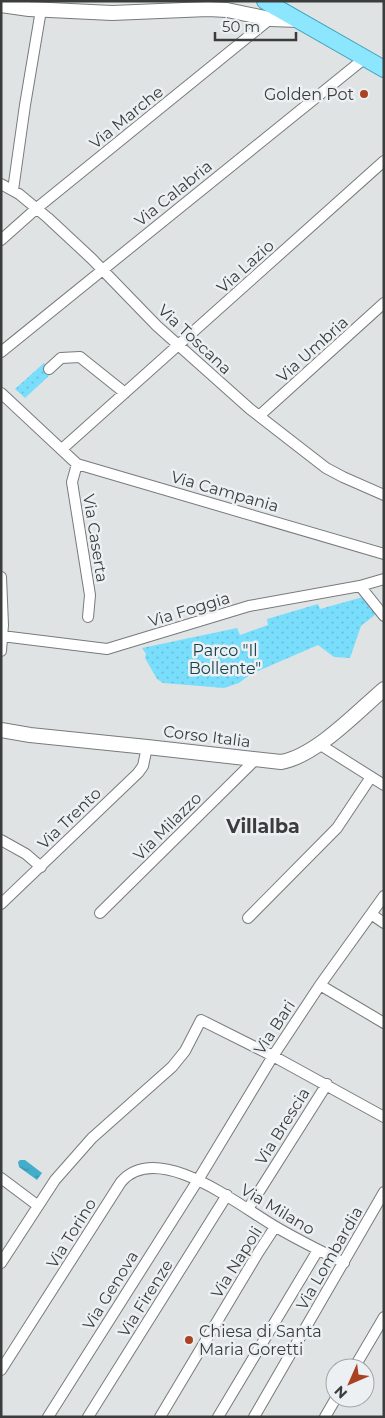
<svg xmlns="http://www.w3.org/2000/svg" width="385" height="1418" viewBox="0 0 385 1418" font-family="Montserrat,sans-serif">
	<style>
		.grass { fill: url(#grass-dots) }
		.water { fill: url(#water-ripples) }
		.lines { fill: none; stroke-linecap: round; stroke-linejoin: round }
		.street-casing { stroke: #777b7c; stroke-width: 12 }
		.secondary-casing { stroke: #777b7c; stroke-width: 16 }
		.primary-casing { stroke: #3ca0ba; stroke-width: 18 }
		.street { stroke: #fff; stroke-width: 10 }
		.secondary { stroke: #fff; stroke-width: 14 }
		.primary { stroke: #8be6fe; stroke-width: 16 }
		.poi-dot { fill: #aa4123; stroke: #ecf0f2; stroke-width: 2 }
		.labels { text-anchor: middle; stroke-width: 5; stroke-linejoin: round; paint-order: stroke }
		.poi-label { font-size: 16px; fill: #3b3d3d; stroke: #ecf0f2; text-anchor: end }
		.street-label { font-size: 16px; fill: #3b3d3d; stroke: #ecf0f2 }
		.park-label { font-size: 16px; fill: #154350; stroke: #ecf0f2 }
		.quarter-label { font-size: 19px; font-weight: bold; fill: #3b3d3d; stroke: #ecf0f2 }
	</style>
	<defs>
		<pattern id="grass-dots" width="8" height="8" patternUnits="userSpaceOnUse" patternTransform="scale(1.25)"><rect width="8" height="8" fill="#78defc"/><path d="M2 2h.1M6 6h.1" fill="none" stroke="#69bfd9" stroke-width="1.8" stroke-linecap="round"/></pattern>
		<pattern id="water-ripples" width="26" height="14" patternUnits="userSpaceOnUse" patternTransform="scale(1.25)"><rect width="26" height="14" fill="#43aecb"/><path d="M2 4q2-2 4 0t4 0M15 11q2-2 4 0t4 0" fill="none" stroke="#398fa6"/></pattern>
	</defs>
	<rect width="100%" height="100%" fill="#dfe3e4"/>
	<!-- grass -->
	<path class="grass" d="M44 363 52 373 25 398 15 389Z
		M363 597 376 614 361 626 350 658 334 657 318 645 251 674 239 683 224 688 163 683 157 679 145 658 146 654 142 648 237 628 240 635 268 625 267 619 318 604 320 609Z"/>
	<!-- water -->
	<path class="water" d="M20 1160H25L42 1173 37 1180 19 1167 18 1162Z"/>
	<g class="lines">
		<!-- street casing -->
		<g class="street-casing">
			<path id="street" d="M1 184 19 194 48 218 92 259 157 326 250 409 326 468 343 477 384 495
				M13 190 25 105 41 10
				M1 240 37 208 270 19
				M1 352 365 58
				M49 369 61 358 80 357 125 393
				M1 393 77 464 384 554
				M259 416 384 303
				M62 449 384 161
				M77 464 72 482 90 595 88 617
				M1 577 3 625 1 651
				M360 586 384 616
				M2 636 107 649 249 606 360 586 384 579
				M319 744 384 785
				M1 840 26 854 41 867
				M1 904 138 773 143 766 147 747
				M100 913 255 760
				M371 914 384 923
				M248 918 337 828 371 777
				M320 985 384 1023
				M1 1178 37 1205
				M248 1209 327 1084
				M1 1263 55 1180 92 1138 172 1067 185 1051 201 1020 273 1056 384 1117
				M354 1368 384 1317
				M1 1370 121 1182C158 1139 241 1207 276 1227 298 1240 321 1251 344 1263
				M48 1417 198 1180 273 1056 320 985 384 896
				M88 1417 227 1195
				M160 1417 258 1253 275 1227
				M218 1417 318 1250
				M254 1417 384 1192
				M325 1417 336 1398"/>
		</g>
		<!-- secondary casing -->
		<g class="secondary-casing">
			<path id="secondary" d="M1 5 29 9 112 13 208 9 227 10 270 19 299 20
				M1 730 30 735 147 747 281 762C316 756 357 712 384 689"/>
		</g>
		<!-- primary casing -->
		<g class="primary-casing">
			<path id="primary" d="M265 1 384 69"/>
		</g>
		<!-- street -->
		<use href="#street" class="street"/>
		<!-- secondary -->
		<use href="#secondary" class="secondary"/>
		<!-- primary -->
		<use href="#primary" class="primary"/>
	</g>
	<!-- markers -->
	<g class="poi-dot">
		<circle cx="364" cy="94" r="5"/>
		<circle cx="189" cy="1340" r="5"/>
	</g>
	<g class="labels">
		<!-- poi labels -->
		<g class="poi-label">
			<text x="354" y="100">Golden Pot</text>
			<text x="199" y="1337" text-anchor="start">Chiesa di Santa<tspan x="199" dy="18">Maria Goretti</tspan></text>
		</g>
		<!-- street labels -->
		<g class="street-label">
			<text transform="translate(126 117) rotate(-39)" y="6">Via Marche</text>
			<text transform="translate(173 193) rotate(-39)" y="6">Via Calabria</text>
			<text transform="translate(245 266) rotate(-42)" y="6">Via Lazio</text>
			<text transform="translate(195 339) rotate(43)" y="6">Via Toscana</text>
			<text transform="translate(312 349) rotate(-42)" y="6">Via Umbria</text>
			<text transform="translate(225 491) rotate(16)" y="6">Via Campania</text>
			<text transform="translate(96 538) rotate(81)" y="6">Via Caserta</text>
			<text transform="translate(189 609) rotate(-17)" y="6">Via Foggia</text>
			<text transform="translate(207 736) rotate(7)" y="6">Corso Italia</text>
			<text transform="translate(69 818) rotate(-44)" y="6">Via Trento</text>
			<text transform="translate(167 826) rotate(-45)" y="6">Via Milazzo</text>
			<text transform="translate(274 1027) rotate(-57)" y="6">Via Bari</text>
			<text transform="translate(282 1126) rotate(-58)" y="6">Via Brescia</text>
			<text transform="translate(278 1209) rotate(31)" y="6">Via Milano</text>
			<text transform="translate(71 1233) rotate(-58)" y="6">Via Torino</text>
			<text transform="translate(329 1258) rotate(-60)" y="6">Via Lombardia</text>
			<text transform="translate(236 1262) rotate(-58)" y="6">Via Napoli</text>
			<text transform="translate(110 1290) rotate(-58)" y="6">Via Genova</text>
			<text transform="translate(145 1298) rotate(-58)" y="6">Via Firenze</text>
		</g>
		<!-- park labels -->
		<g class="park-label">
			<text x="225" y="656">Parco "Il<tspan x="225" dy="18">Bollente"</tspan></text>
		</g>
		<!-- quarter labels -->
		<g class="quarter-label">
			<text x="263" y="833">Villalba</text>
		</g>
	</g>
	<!-- border -->
	<rect width="385" height="1418" fill="none" stroke="#3b3d3d" stroke-width="5"/>
	<!-- north arrow -->
	<g transform="translate(350 1383) rotate(225)"><circle r="24" fill="#ecf0f2" stroke="#a5a8aa"/>
	<path d="M0-4L9 19L0 12L-9 19Z" fill="#aa4123"/>
	<text y="-8" font-size="14" font-weight="bold" text-anchor="middle" fill="#3b3d3d">N</text>
	</g>
	<!-- scale -->
	<path d="M215 32v8h81v-8" fill="none" stroke="#3b3d3d" stroke-width="2.5"/>
	<text x="222" y="32" font-size="15" fill="#3b3d3d" stroke="#ecf0f2" stroke-width="4" paint-order="stroke">50 m</text>
</svg>
